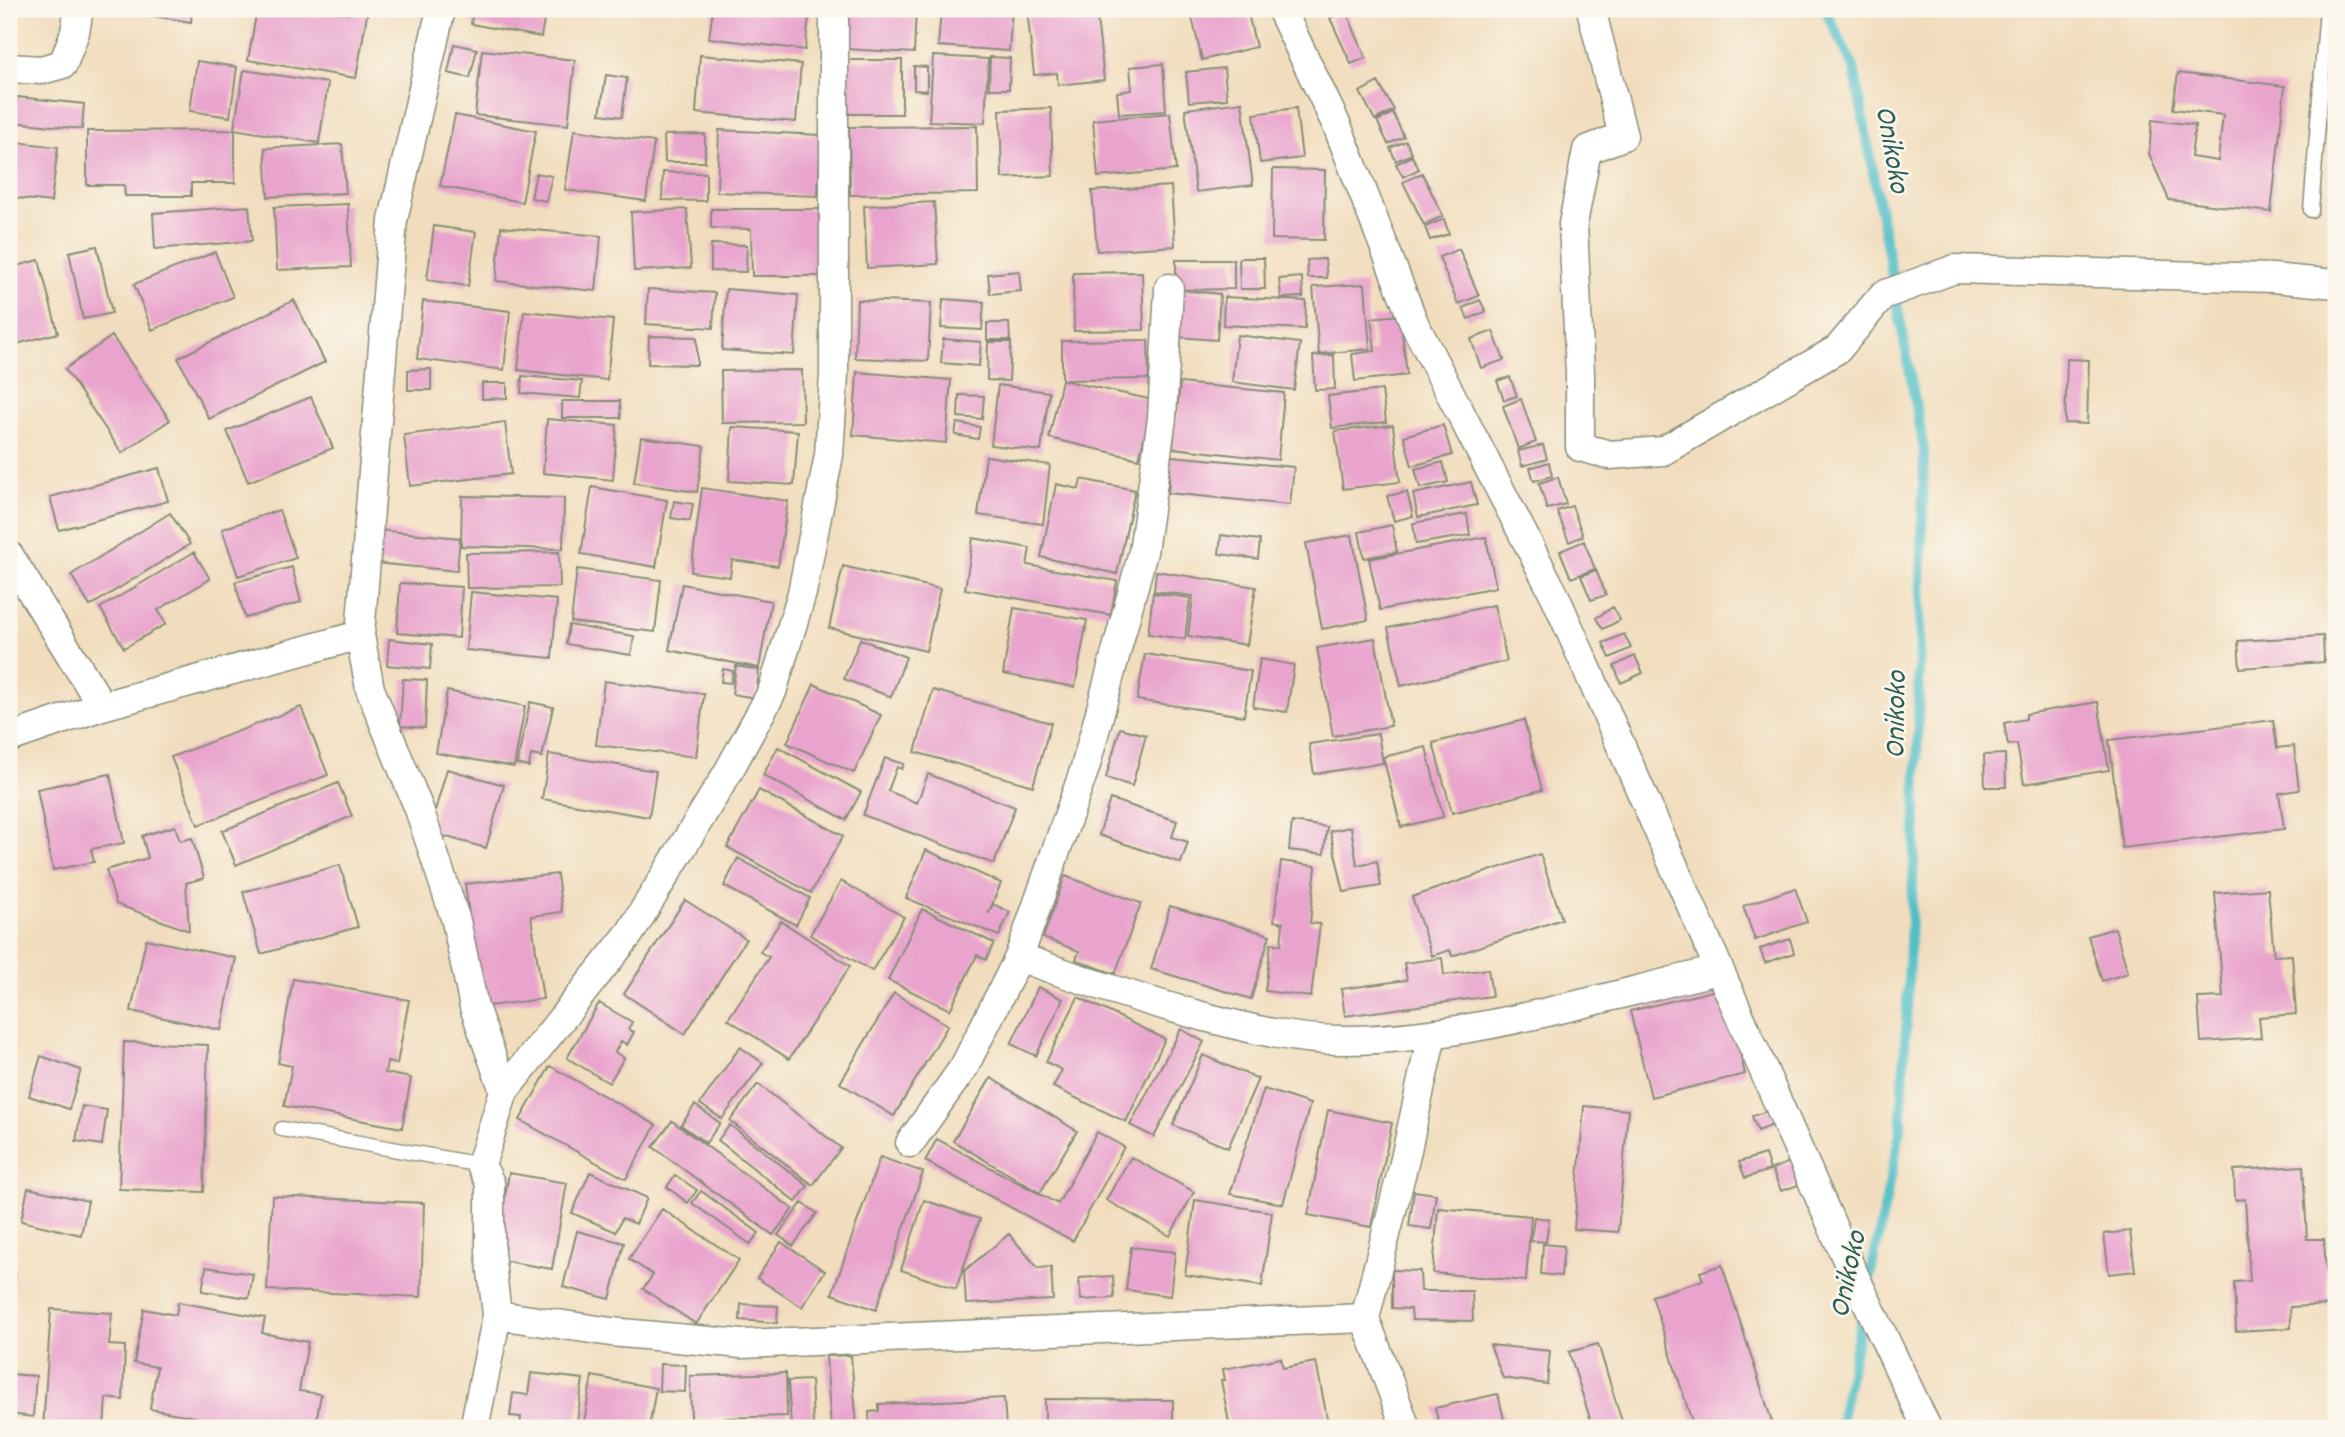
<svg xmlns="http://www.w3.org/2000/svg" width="2345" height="1437" viewBox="0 0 2345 1437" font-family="Dekko,sans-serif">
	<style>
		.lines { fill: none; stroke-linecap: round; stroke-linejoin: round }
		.stream { stroke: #51bfc8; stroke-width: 10 }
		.building { fill: #e9a4cd }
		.lane-casing { stroke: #888d78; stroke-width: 17 }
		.street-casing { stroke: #888d78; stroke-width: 31 }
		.lane { stroke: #fff; stroke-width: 14 }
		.street { stroke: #fff; stroke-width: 28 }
		.labels { text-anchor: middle; stroke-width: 5; stroke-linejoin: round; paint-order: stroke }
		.water-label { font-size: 30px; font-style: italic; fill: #2c5e59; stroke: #fbf7ec }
	</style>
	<rect width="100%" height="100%" fill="#fbf7ec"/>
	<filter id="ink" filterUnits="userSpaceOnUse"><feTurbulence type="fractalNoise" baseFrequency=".0143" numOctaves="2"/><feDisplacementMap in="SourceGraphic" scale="14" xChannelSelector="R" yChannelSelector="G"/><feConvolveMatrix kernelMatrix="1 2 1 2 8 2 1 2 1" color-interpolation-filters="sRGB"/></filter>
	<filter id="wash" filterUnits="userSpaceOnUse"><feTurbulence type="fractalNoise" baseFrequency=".00686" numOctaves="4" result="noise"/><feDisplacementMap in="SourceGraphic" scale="28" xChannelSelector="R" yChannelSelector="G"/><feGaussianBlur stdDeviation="1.57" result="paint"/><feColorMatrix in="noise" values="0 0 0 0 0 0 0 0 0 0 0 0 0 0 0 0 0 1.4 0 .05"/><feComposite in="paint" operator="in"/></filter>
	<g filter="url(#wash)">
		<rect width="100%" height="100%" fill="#f1ddbd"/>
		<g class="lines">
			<!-- stream -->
			<path class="stream" d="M1825 9 1854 68 1924 450 1916 819 1901 1127 1868 1288
				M1839 1428 1863 1310"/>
		</g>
		<g id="blocks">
			<!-- building -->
			<path class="building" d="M109 9H192L191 22Z
				M257 9H318L349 14 350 9H368L356 78 248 60Z
				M473 9H546L541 37 471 24Z
				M713 9H810L805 50 709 38Z
				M849 9H916L914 53 847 49Z
				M941 9H1012L1009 51 938 46Z
				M1027 9H1096L1104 80 1058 85 1057 73 1034 75Z
				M1190 9H1247L1256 47 1202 60Z
				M1346 11 1366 58 1351 64 1330 18Z
				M454 44 477 49 470 78 448 73Z
				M482 50 575 60 568 125 475 115Z
				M700 55 801 64 796 122 696 113Z
				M933 56 988 59 985 123 929 121Z
				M990 57 1010 58 1009 89H989Z
				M848 60H902V114H848Z
				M197 61 237 67 230 117 190 111Z
				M1163 64 1166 111 1119 114 1117 92 1132 90 1130 67Z
				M914 66 927 67V91L914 90Z
				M1224 68 1227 99 1189 102 1186 72Z
				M244 70 328 83 319 143 234 129Z
				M2178 73 2285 86 2271 212 2169 200 2149 154 2152 120 2195 125 2191 157 2218 161 2223 115 2173 109Z
				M606 75 627 78 622 117 600 114Z
				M1378 82 1394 110 1375 120 1360 92Z
				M17 97 84 104 82 129 14 122Z
				M1242 102 1253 185 1196 192 1185 109Z
				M1051 108 1053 176 1002 178 1000 110Z
				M1296 108 1302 158 1260 163 1254 114Z
				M1170 113 1176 170 1098 177 1093 120Z
				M1393 113 1404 137 1388 144 1377 121Z
				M455 115 536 131 522 202 440 186Z
				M977 126 978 193 850 195 849 127Z
				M235 130V183H191V196H125L124 185H87V131Z
				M574 130 654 142 646 201 565 190Z
				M719 130 821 135 818 196 717 192Z
				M705 134V162H665L664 135Z
				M9 141 58 147 51 202 9 197Z
				M1406 141 1412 154 1396 161 1390 148Z
				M342 144 346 193 268 197 265 148Z
				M1412 156 1419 169 1403 177 1396 164Z
				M1273 169 1325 170 1324 240 1272 239Z
				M663 172 706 173V201L662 200Z
				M536 173 552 176 546 201 531 198Z
				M1422 173 1443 216 1424 225 1403 182Z
				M1171 186 1175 246 1097 251 1092 191Z
				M934 202 938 264 867 268 864 206Z
				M348 204 351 267 277 270 274 207Z
				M249 206 252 241 155 249 153 213Z
				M687 209 691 268 634 271 631 212Z
				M711 209H820L821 276H752L751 229 711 228Z
				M1444 219 1449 234 1430 240 1425 227Z
				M434 226 476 232 468 286 427 280Z
				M501 227 601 236 596 291 496 281Z
				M711 244 747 245 746 272 711 271Z
				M97 246 112 313 83 319 69 252Z
				M1459 249 1479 296 1458 304 1439 257Z
				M9 252 13 267 39 260 58 333 9 346Z
				M215 252 233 297 152 330 134 284Z
				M1239 258H1264L1265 289H1240Z
				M1325 259 1327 278H1308L1307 260Z
				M1176 260H1234V289L1176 290Z
				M1019 271 1021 291 990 294 988 274Z
				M1142 272 1144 330 1074 331 1073 273Z
				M1302 277 1303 297 1281 298 1279 279Z
				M1365 284 1370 349 1319 354 1313 287Z
				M648 289 715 293 713 328 646 324Z
				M726 289 798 295 794 355 722 350Z
				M1181 290 1220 294 1217 340 1178 337Z
				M1224 297 1306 301 1305 329 1223 325Z
				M943 299 984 302 982 330 941 328Z
				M294 300 325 362 209 419 178 358Z
				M857 300 931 303 928 361 855 358Z
				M1480 300 1486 312 1468 319 1463 308Z
				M423 301 510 311 504 370 417 359Z
				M524 311 613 320 607 380 518 370Z
				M1400 315 1407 375 1355 381 1352 354 1375 351 1371 318Z
				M987 323H1009L1010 340H987Z
				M1493 331 1504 360 1481 368 1471 339Z
				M1237 335 1300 343 1294 390 1232 382Z
				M112 336 170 420 122 453 65 369Z
				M649 336 697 337V365L648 364Z
				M943 339 981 342 979 366 941 363Z
				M1148 340 1149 379 1062 380 1153 400 1139 459 1049 438 1062 380V341Z
				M988 342H1011L1009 381 987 380Z
				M1334 355 1335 389 1315 390 1313 356Z
				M2067 359 2089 360 2087 424 2065 423Z
				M431 369V390H408V370Z
				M802 370 803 422 722 423 721 371Z
				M857 372 951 380 946 443 853 435Z
				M522 376 582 381 580 398 521 393Z
				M1510 377 1517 396 1504 400 1497 381Z
				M482 383H507V398L482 399Z
				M1180 383 1284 393 1278 460 1173 448Z
				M998 385 1049 392 1041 451 991 445Z
				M1382 390 1386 422 1332 428 1328 396Z
				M959 395 984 396 982 419 958 417Z
				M311 397 333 448 248 482 227 431Z
				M1521 399 1536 442 1518 449 1503 406Z
				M562 401H620L621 418H562Z
				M547 419 617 425 613 480 543 473Z
				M505 422 511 474 410 486 404 435Z
				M957 423 980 427 978 439 955 435Z
				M1393 425 1400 482 1343 489 1335 431Z
				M1443 425 1452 455 1412 466 1404 436Z
				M732 427 798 431 794 485 729 481Z
				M641 437 704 446 697 492 634 483Z
				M1543 445 1547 459 1522 466 1518 451Z
				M986 456 1050 465 1043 524 978 515Z
				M1171 456 1294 467 1290 505 1168 493Z
				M1443 462 1448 482 1420 488 1415 469Z
				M1549 462 1552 476 1534 481 1530 468Z
				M159 468 168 501 59 530 50 497Z
				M1558 477 1566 504 1547 509 1539 483Z
				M1081 479 1135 490 1117 574 1041 557 1056 484 1079 489Z
				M1471 482 1477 505 1418 517 1413 494Z
				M592 487 667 500 656 567 581 554Z
				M702 488 788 501 778 566 732 560 730 577 691 572Z
				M1407 492 1413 516 1394 521 1387 496Z
				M462 496 564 498 563 549 461 546Z
				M674 501 693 504 690 521 671 518Z
				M1572 506 1583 536 1569 542 1557 511Z
				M279 510 296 558 238 576 222 529Z
				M170 513 190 544 90 606 71 575Z
				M1467 514 1470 535 1416 544 1413 523Z
				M1392 525 1397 552 1364 558 1359 532Z
				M378 530 460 538 457 571 375 563Z
				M1221 535 1260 540 1258 559 1219 554Z
				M1352 535 1368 620 1322 629 1306 543Z
				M1486 537 1496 587 1380 610 1369 559Z
				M973 538 1030 548 1027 565 1117 581 1111 615 965 589Z
				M1584 541 1595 569 1571 578 1560 551Z
				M194 552 210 579 158 610 166 624 124 648 100 608Z
				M559 552 560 587 467 588 466 553Z
				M843 566 940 589 926 651 829 628Z
				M292 567 301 602 245 618 235 582Z
				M577 569 661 580 655 632 571 622Z
				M1596 570 1606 595 1591 600 1581 576Z
				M1156 571 1256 587 1247 645 1188 636 1193 596 1154 591Z
				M400 583 462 587 459 638 397 633Z
				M682 584 771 601 759 668 669 650Z
				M471 592 557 600 552 658 466 650Z
				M1153 593 1190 598 1185 639 1148 634Z
				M1494 605 1507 661 1401 686 1388 628Z
				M1613 607 1620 620 1603 629 1596 618Z
				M1014 608 1087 620 1075 687 1003 674Z
				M569 625 634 636 631 655 566 644Z
				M1624 634 1631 648 1610 658 1603 643Z
				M2323 636 2324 662 2240 668 2238 641Z
				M1375 638 1391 726 1333 736 1317 648Z
				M389 639 432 644 430 669 387 665Z
				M860 639 906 657 891 697 844 679Z
				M1145 654 1251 671 1244 716 1137 700Z
				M1635 656 1643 673 1621 683 1614 666Z
				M1260 659 1294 665 1287 712 1253 707Z
				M736 666 759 670 756 698 732 694Z
				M723 669 733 671 731 683 721 682Z
				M403 679 427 680 425 728 400 726Z
				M604 681 704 694 696 757 596 745Z
				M814 684 881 715 854 773 787 743Z
				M933 690 1051 723 1033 786 915 752Z
				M447 691 525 706 514 767 436 753Z
				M530 702 553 707 542 757 531 755 529 767 517 764Z
				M2098 702 2109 770 2024 784 2017 744 2008 745 2004 723 2026 719V714Z
				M301 707 328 775 198 825 171 757Z
				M1524 720 1542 790 1452 813 1433 743Z
				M2273 720 2277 748 2294 746 2299 790 2279 793 2284 829 2122 848 2109 740Z
				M1120 728 1146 735 1132 786 1106 778Z
				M1378 734 1383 763 1314 774 1309 744Z
				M778 747 861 792 846 820 763 775Z
				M1426 747 1443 817 1401 827 1383 757Z
				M549 754 656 771 649 817 542 799Z
				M2005 754 2006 787H1985L1984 755Z
				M885 758 904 764 902 769 897 767 888 791 917 803 928 774 1015 807 994 864 863 815Z
				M447 769 504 785 486 848 429 832Z
				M110 774 124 843 91 849 94 862 53 870 37 789Z
				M338 783 352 816 236 865 222 831Z
				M759 790 843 836 811 893 727 847Z
				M1110 799 1177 821 1172 837 1188 842 1181 863 1099 835Z
				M1292 822 1327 827 1324 854 1289 850Z
				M175 826 180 841 192 838 204 878 186 883 189 931 116 904 106 870 148 858 142 836Z
				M1351 827 1357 865 1377 861 1381 886 1344 892 1330 831Z
				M926 850 1001 883 988 914 993 904 1010 912 999 936 906 898Z
				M1540 854 1562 919 1452 956 1450 950 1432 956 1412 897Z
				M738 858 810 898 796 925 724 886Z
				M1281 861 1316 866 1310 923 1320 924 1311 997 1265 991 1271 943 1281 945 1283 923 1274 921Z
				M340 865 358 927 261 954 243 892Z
				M557 874 562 912 531 916 543 999 481 1007 465 884Z
				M1065 876 1141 903 1115 974 1076 960 1079 951 1043 938Z
				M841 881 904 917 872 971 810 935Z
				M1795 888 1807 922 1755 940 1743 906Z
				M2268 889 2274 956 2292 955 2296 1014 2259 1017 2261 1038 2201 1042 2198 998 2223 997 2215 893Z
				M685 900 746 939 685 1034 624 994Z
				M1170 906 1270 935 1251 999 1151 969Z
				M922 909 994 943 986 960 977 955 950 1010 888 980Z
				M781 921 850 966 789 1059 728 1019 769 957 760 952Z
				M2115 928 2128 973 2102 981 2088 936Z
				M146 939 236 958 221 1030 131 1011Z
				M1790 939 1794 953 1765 963 1760 949Z
				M1442 958 1444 975 1488 969 1492 996 1345 1016 1341 989 1407 980 1404 963Z
				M293 979 409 1000 397 1064 387 1062 385 1073 411 1078 402 1128 284 1106 292 1066 278 1063Z
				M1038 987 1063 999 1036 1056 1011 1044Z
				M1725 988 1745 1074 1651 1097 1630 1011Z
				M894 993 948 1025 894 1116 840 1083Z
				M1078 997 1165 1039 1126 1122 1053 1087 1062 1070 1046 1062Z
				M599 1003 632 1022 628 1029 634 1032 627 1045 621 1041 615 1052 624 1058 609 1083 567 1058Z
				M1181 1029 1204 1042 1154 1137 1130 1125Z
				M124 1042 208 1045 204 1192 119 1189Z
				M740 1047 763 1063 722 1119 700 1104Z
				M1203 1055 1258 1079 1228 1148 1173 1125Z
				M41 1056 81 1070 69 1109 29 1096Z
				M550 1066 656 1125 626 1179 520 1120Z
				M991 1078 1077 1131 1040 1193 953 1141Z
				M758 1084 841 1148 813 1185 730 1121Z
				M1264 1089 1310 1104 1283 1204 1230 1194Z
				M695 1105 720 1123 706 1143 681 1125Z
				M82 1106 107 1110 102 1145 76 1141Z
				M1584 1106 1628 1110 1618 1232 1574 1229Z
				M1773 1109 1778 1123 1758 1131 1752 1116Z
				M1328 1110 1392 1123 1371 1227 1308 1215Z
				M672 1121 793 1209 773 1235 653 1147Z
				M730 1125 808 1186 796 1202 718 1140Z
				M1097 1132 1124 1147 1073 1241 925 1161 937 1139 1058 1204Z
				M1765 1154 1770 1170 1745 1178 1739 1162Z
				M880 1157 923 1172 876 1310 832 1294Z
				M1131 1157 1194 1192 1170 1236 1106 1200Z
				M1792 1161 1801 1184 1781 1191 1772 1169Z
				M2303 1166 2307 1239H2324L2328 1305 2290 1307 2291 1328 2236 1331 2234 1282 2250 1281 2245 1199 2235 1200 2234 1170Z
				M590 1172 647 1198 636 1224 622 1218 616 1232 572 1213Z
				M509 1173 567 1183 552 1269 494 1259Z
				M675 1175 697 1190 688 1203 667 1187Z
				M28 1188 88 1201 81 1235 21 1221Z
				M701 1191 759 1233 750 1244 692 1203Z
				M1414 1191 1436 1194 1431 1229 1409 1226Z
				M272 1196 424 1203 421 1297 267 1290Z
				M924 1200 980 1219 956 1289 901 1270Z
				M1195 1200 1272 1212 1262 1286 1185 1275Z
				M802 1203 817 1213 793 1246 778 1235Z
				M1438 1208 1531 1216 1526 1281 1433 1273Z
				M662 1209 739 1260 696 1324 643 1289 653 1275 629 1259Z
				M1534 1217 1549 1219 1546 1242 1531 1241Z
				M577 1231 624 1243 610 1299 563 1287Z
				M2130 1231 2135 1271 2109 1274 2104 1234Z
				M1009 1234 1038 1268 1051 1267 1053 1300 966 1304 964 1271Z
				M781 1242 825 1271 802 1307 757 1278Z
				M1543 1244 1564 1246 1561 1276 1541 1274Z
				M1131 1247 1175 1252 1170 1296 1126 1290Z
				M1722 1265 1774 1428H1694L1652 1296 1703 1280 1700 1272Z
				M206 1267 253 1274 249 1298 202 1291Z
				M1392 1270 1420 1271 1421 1291H1472L1473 1321 1412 1320 1411 1309 1392 1308Z
				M9 1272 15 1273 10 1296H9Z
				M1113 1276 1114 1298 1081 1300 1079 1278Z
				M178 1302 265 1318 262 1333 308 1342 299 1391 321 1394 315 1428H257L150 1409 157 1367 134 1363 144 1309 176 1315Z
				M741 1304 778 1306 777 1323 740 1320Z
				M51 1309 112 1313 109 1345 125 1346 123 1400 106 1398 104 1428H43Z
				M1598 1344 1624 1428H1593L1569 1352Z
				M1490 1345 1550 1351 1547 1384 1503 1378Z
				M851 1355 857 1428H831L826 1356Z
				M1281 1358 1283 1368 1316 1362 1329 1428H1230L1221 1380H1225L1223 1369Z
				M660 1364 686 1365 685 1392 659 1391Z
				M531 1373 583 1379 576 1428H520L521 1417 510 1416 513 1393 528 1395Z
				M786 1373 787 1416 691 1419 690 1376Z
				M9 1374 36 1376 33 1417 9 1414Z
				M592 1376 656 1388 649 1428H583Z
				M811 1380 813 1425 791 1426 788 1381Z
				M1498 1394 1506 1428H1440L1435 1408Z
				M1004 1398 1006 1428H870L869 1412 879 1411V1404Z
				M1045 1399 1173 1400V1428H1045Z"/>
		</g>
	</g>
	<g filter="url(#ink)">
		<use href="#blocks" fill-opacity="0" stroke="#888d78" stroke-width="2"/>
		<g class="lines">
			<!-- lane casing -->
			<g class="lane-casing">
				<path id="lane" d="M2311 210 2327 9
					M282 1129 481 1165"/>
			</g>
			<!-- street casing -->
			<g class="street-casing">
				<path id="street" d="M441 9 393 220 360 635 370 689 419 809 456 921 474 1007 504 1091 481 1165 490 1183V1253L497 1315 474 1428
					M1281 9 1338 128 1414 323 1555 596 1848 1262 1927 1428
					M1591 9 1623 136 1587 150 1573 224 1580 373V447L1610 455 1663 451 1838 349 1883 295 1955 269 2273 278 2336 284
					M9 68 41 70 63 64 75 32 79 9
					M9 555 102 706
					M9 738 102 706 360 635
					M1019 957C1081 980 1142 1000 1205 1017 1251 1029 1298 1041 1346 1040 1472 1039 1597 998 1719 970
					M504 1091 630 933 727 774 772 692 802 593 829 455 834 375V9
					M910 1143 964 1067 1019 957 1085 768 1143 552 1162 418 1169 288
					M497 1315 611 1332 742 1344 1365 1318 1406 1428
					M1365 1318 1405 1159 1432 1034"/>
			</g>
			<!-- lane -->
			<use href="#lane" class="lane"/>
			<!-- street -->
			<use href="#street" class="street"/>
		</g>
	</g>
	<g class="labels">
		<!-- water labels -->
		<g class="water-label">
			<text transform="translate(1894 149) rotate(80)" y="10">Onikoko</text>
			<text transform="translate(1894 715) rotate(-89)" y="10">Onikoko</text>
			<text transform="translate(1846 1274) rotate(-78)" y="10">Onikoko</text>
		</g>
	</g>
	<!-- margin -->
	<rect width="2345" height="1437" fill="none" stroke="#fbf7ec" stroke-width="35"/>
</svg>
